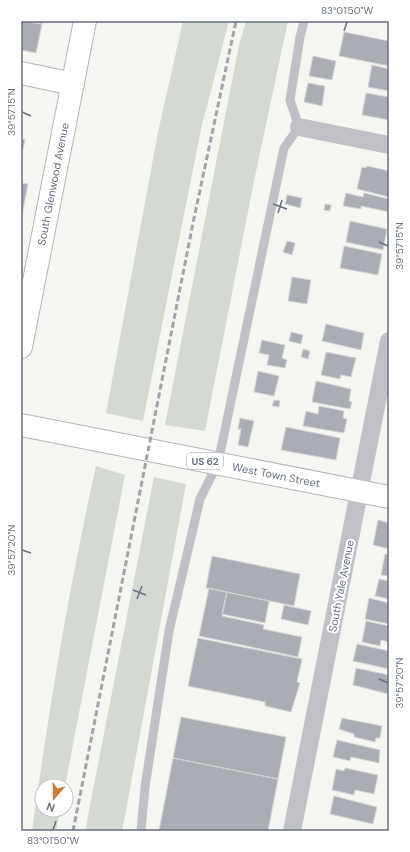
<svg xmlns="http://www.w3.org/2000/svg" width="410" height="852" viewBox="0 0 410 852" font-family="'DM Sans',sans-serif">
	<style>
		.green { fill: #d4dad2 }
		.building { fill: #aaadb4; stroke: #d6d7d5 }
		.lines { fill: none; stroke-linecap: round; stroke-linejoin: round }
		.secondary-casing { stroke: #b2b5ba; stroke-width: 24 }
		.primary-casing { stroke: #b3b5ba; stroke-width: 24 }
		.lane { stroke: #bfc1c6; stroke-width: 9 }
		.street { stroke: #bfc1c6; stroke-width: 18 }
		.secondary { stroke: #fff; stroke-width: 22 }
		.primary { stroke: #fff; stroke-width: 22 }
		.rail { stroke: #a1a4ab; stroke-width: 3; stroke-dasharray: 6 3; stroke-linecap: butt }
		.ticks { fill: none; stroke: #687080; stroke-width: 1.5 }
		.labels { text-anchor: middle; stroke-width: 4; stroke-linejoin: round; paint-order: stroke }
		.shield { fill: #fff; stroke: #959ba6; stroke-width: 1 }
		.shield-label { font-size: 10px; font-weight: bold; fill: #687080 }
		.street-label { font-size: 11px; fill: #687080; stroke: #fff }
		.neatline { fill: none; stroke: #687080; stroke-width: 1.5 }
		.ticks-label { font-size: 10px; text-anchor: middle; fill: #687080 }
	</style>
	<rect width="100%" height="100%" fill="#f5f5f2"/>
	<!-- green -->
	<path class="green" d="M183 21H229L201 129 143 421 106 413 158 132Z
		M246 21H288L254 181 205 431 165 425 239 45Z
		M96 466 125 475 65 786H42V810H60L56 831H32C49 709 69 587 96 466Z
		M154 477 186 484 125 816 122 831H85Z"/>
	<!-- building -->
	<path class="building" d="M21 21 42 24 36 53 21 50Z
		M24 21H42V24Z
		M344 32 389 41V66L339 56Z
		M313 56 336 61 332 80 309 76Z
		M372 65 389 69V91L368 87Z
		M308 83 325 86 322 106 304 102Z
		M366 93 389 97V120L362 115Z
		M21 139 25 140 21 158Z
		M367 166 389 171V197L357 189 362 167 366 168Z
		M21 183 28 184 21 220Z
		M346 193 363 197 364 193 389 199V212L361 206V209L343 206Z
		M287 195 302 198 300 208 285 204Z
		M325 204 331 205 330 211 324 210Z
		M350 221 387 229 383 250 346 242Z
		M287 241 295 243 292 255 283 252Z
		M344 246 382 254 378 275 340 268Z
		M292 277 311 280 307 304 288 301Z
		M326 324 364 333 361 350 322 341Z
		M291 332 303 335 301 344 289 341Z
		M262 340 285 345 282 358 287 360 285 368 267 365 269 355 259 353Z
		M303 349 310 351 308 359 301 357Z
		M326 352 356 358 351 377 341 375 340 379 321 375Z
		M258 371 279 376 274 396 254 392Z
		M316 381 351 389 349 401 352 402 350 409 312 402Z
		M274 400 280 401 279 407 272 406Z
		M319 406 344 411 343 418 347 419 344 433 303 426 306 411 318 414Z
		M240 418 254 421 248 447 238 445 241 429H238Z
		M286 427 340 438 336 460 281 450Z
		M378 520 389 523V549L373 545Z
		M385 554 389 555V576L381 575Z
		M212 556 300 574 294 606 206 588Z
		M379 579 389 581V599L375 596Z
		M209 588 227 592 222 616 264 625 263 629 302 637 298 657 199 636Z
		M227 592 269 601 265 623 222 614Z
		M369 598 389 603V624L365 619Z
		M284 605 311 611 308 625 281 619Z
		M366 621 389 626V642L381 640 380 646 362 642Z
		M198 638 302 659 297 682 300 683 291 712 265 706V702L188 686Z
		M357 644 389 651V669L353 661Z
		M356 668 389 675 388 694 353 685Z
		M181 717 286 737 278 779 173 758Z
		M342 718 382 726 380 738H376L375 742 354 737V734L339 729Z
		M337 740 380 750 379 763 351 757 350 761 333 757Z
		M173 758 278 779 268 831H159Z
		M345 768 378 775 374 794 355 790 354 795 332 790 336 769 344 771Z
		M334 796 377 807 373 824 330 814Z"/>
	<g class="lines">
		<!-- secondary casing -->
		<g class="secondary-casing">
			<g id="secondary">
				<path d="M21 73 73 84"/>
				<path id="s1" d="M21 347 85 21"/>
			</g>
		</g>
		<!-- primary casing -->
		<g class="primary-casing">
			<g id="primary">
				<path id="s2" d="M21 425 389 497"/>
			</g>
		</g>
		<!-- lane -->
		<path class="lane" d="M141 831 145 787 169 631 200 499 218 463 284 148 299 127 290 100 300 37 304 21"/>
		<!-- street -->
		<path class="street" d="M299 127 389 145
			M292 831 389 341"/>
		<!-- secondary -->
		<use href="#secondary" class="secondary"/>
		<!-- primary -->
		<use href="#primary" class="primary"/>
		<!-- rail -->
		<path class="rail" d="M73 831 193 223 236 21"/>
	</g>
	<!-- ticks -->
	<path class="ticks" d="M344 31 347 22M22 112 31 116M273 204 287 209M278 213 282 200M379 242 388 246M22 550 31 553M133 590 146 595M137 599 142 586M379 679 388 683M53 830 56 821"/>
	<g class="labels">
		<!-- shield labels -->
		<rect class="shield" x="187" y="453" width="36" height="16" rx="3"/>
		<g class="shield-label">
			<text x="205" y="465">US 62</text>
		</g>
		<!-- street labels -->
		<g class="street-label">
			<text dy="4" stroke="none"><textPath href="#s1" startOffset="166">South Glenwood Avenue</textPath></text>
			<text dy="4" stroke="none"><textPath href="#s2" startOffset="260">West Town Street</textPath></text>
			<text transform="translate(341 586) rotate(-79)" y="4">South Yale Avenue</text>
		</g>
	</g>
	<!-- border -->
	<rect width="410" height="852" fill="none" stroke="#ffffff" stroke-width="44"/>
	<!-- north arrow -->
	<g transform="translate(54 798) rotate(200)"><circle r="19" fill="#ffffff" stroke="#c3c6cc"/>
	<path d="M0-3L7 15L0 10L-7 15Z" fill="#cf7939"/>
	<text y="-6" font-size="11" font-weight="bold" text-anchor="middle" fill="#687080">N</text>
	</g>
	<rect x="22" y="22" width="366" height="808" class="neatline"/>
	<g class="ticks-label">
		<text x="347" y="14">83°01'50"W</text>
		<text transform="translate(11 112) rotate(-90)" y="4">39°57'15"N</text>
		<text transform="translate(399 246) rotate(-90)" y="4">39°57'15"N</text>
		<text transform="translate(11 550) rotate(-90)" y="4">39°57'20"N</text>
		<text transform="translate(399 683) rotate(-90)" y="4">39°57'20"N</text>
		<text x="53" y="844">83°01'50"W</text>
	</g>
</svg>
